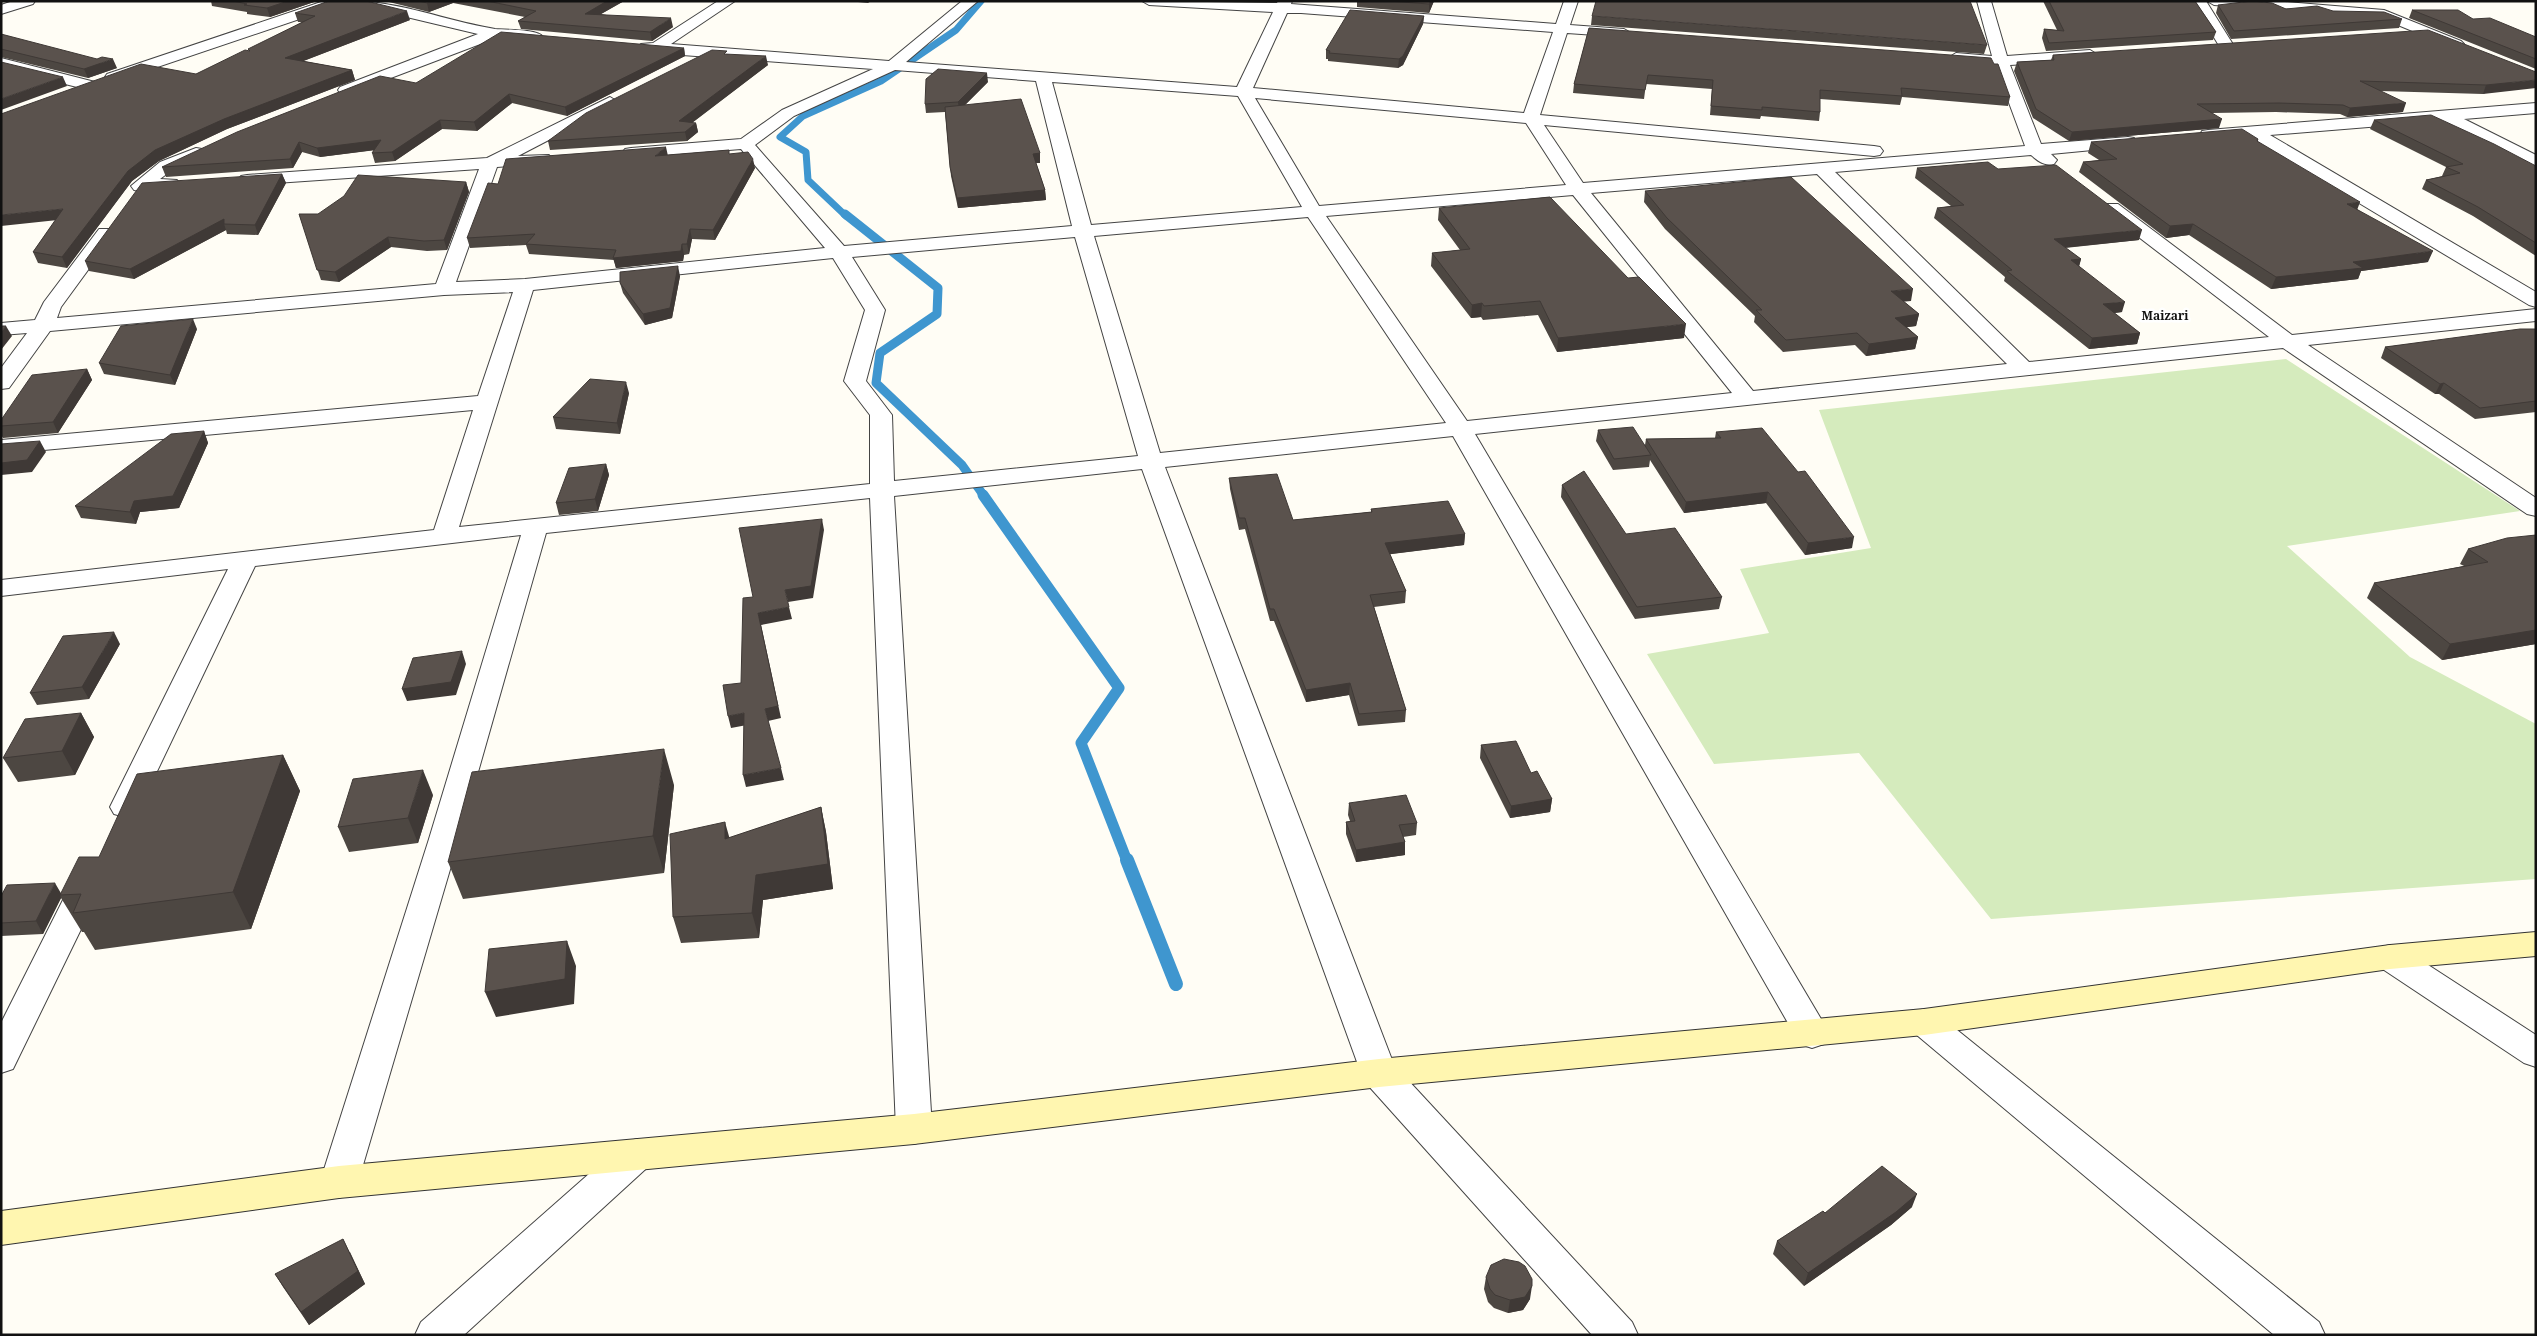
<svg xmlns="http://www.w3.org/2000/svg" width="2537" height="1336" viewBox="0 0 2537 1336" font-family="'Noto Serif',serif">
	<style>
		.green { fill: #d5ebbd }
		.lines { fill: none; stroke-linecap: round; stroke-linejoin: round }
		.stream-far3 { stroke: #3f96cf; stroke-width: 7 }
		.stream-far2 { stroke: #3f96cf; stroke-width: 9 }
		.stream-far1 { stroke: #3f96cf; stroke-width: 11 }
		.stream { stroke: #3f96cf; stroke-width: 14 }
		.street-casing { stroke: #444; stroke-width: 2 }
		.secondary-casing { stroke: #333; stroke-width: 2 }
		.street { fill: #fff; fill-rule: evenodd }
		.secondary { fill: #fff6b0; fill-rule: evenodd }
		.wall { fill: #4d4742 }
		.shaded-wall { fill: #3f3936 }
		.building { fill: #5a524d; stroke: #3f3936 }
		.labels { text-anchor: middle; stroke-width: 5; stroke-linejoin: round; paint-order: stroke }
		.far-quarter-label { font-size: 12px; font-weight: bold; fill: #111; stroke: #fff }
	</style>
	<rect width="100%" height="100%" fill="#fffdf5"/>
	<!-- green -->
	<path class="green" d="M2286 359 2520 511 2287 546 2410 657 2536 724V879L1991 919 1859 753 1714 764 1647 654 1769 633 1740 569 1871 548 1819 410Z"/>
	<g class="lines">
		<!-- stream-far3 -->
		<path class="stream-far3" d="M846 216 808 180 806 152 780 137 803 116 881 81 956 30 981 1"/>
		<!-- stream-far2 -->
		<path class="stream-far2" d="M845 214 938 288 937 314 880 353 876 383 962 465 984 496"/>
		<!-- stream-far1 -->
		<path class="stream-far1" d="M983 495 1119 688 1081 743 1127 861"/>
		<!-- stream -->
		<path class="stream" d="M1127 860 1176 984"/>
		<!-- street casing -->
		<g class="street-casing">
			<path id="street" d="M13 1H35L33 4 1 14V5Z
				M324 1H335L337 4 335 7 119 80H107L105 77 107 74Z
				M350 1C400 1 446 21 495 29 505 30 538 29 543 37L536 41 496 38 346 95 340 93 338 90 340 87 478 34 352 4Z
				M718 1H735L671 44 889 61 962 1H978L906 62 1237 87 1273 12 1149 5 1142 1 1277 3 1278 1H1292L1291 4 1556 24 1564 1H1578L1570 25 1624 29 1631 33 1624 37 1567 33 1540 115 1874 146 1880 147 1883 151 1880 155 1874 156 1544 125 1583 183 2025 146 1995 65 1956 63 1948 58 1956 53 1992 56 1977 1H1991L2007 56 2090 50 2098 55 2090 60 2010 65 2041 144 2128 137 2134 138 2136 142 2134 146 2051 154 2057 160 2054 164C2044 166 2039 162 2031 155L1835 172 2029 362 2269 337 2106 212 2103 208 2106 204H2118L2292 335 2536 309V321L2308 345 2536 498V516L2527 514 2283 348 1475 434 1824 1024 1829 1034 1824 1044 1812 1048 1800 1044 1453 436 1165 467 1394 1065 1632 1322 1638 1335H1592L1366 1083 1361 1073 1142 469 894 496 932 1129 927 1140 914 1144 901 1140 896 1129 870 498 546 533 459 839 358 1182 352 1193 339 1198 326 1193 320 1182 429 839 521 535 255 566 140 807 136 814 125 817 114 814 110 807 228 569 1 596V580L434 530 473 410 1 454V440L478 396 513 292 444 295 50 331 9 388 1 389V368L27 333 1 335V323L35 320 44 302 99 229H113L115 233 61 307 57 318 436 284 479 169 247 185 241 184 238 180 241 176 247 175 487 158 610 97 618 102 616 105 518 156 549 155 552 159 549 163 497 167 456 282 525 279 825 248 741 149 631 158 625 157 622 153 625 149 631 148 741 139 782 110 873 69 655 53 641 50 638 47 641 44 653 43ZM1287 13H1301L1553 32 1524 113 1253 88ZM895 70 1036 81 1072 226 844 246 755 145 794 116ZM1052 82 1238 96 1302 207 1091 225ZM1255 98 1526 123 1566 185 1319 206ZM1817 174 2007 364 1753 391 1591 193ZM1573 195 1732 393 1467 421 1326 216ZM1308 217 1446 423 1160 453 1094 236ZM1075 237 1138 456 894 481 892 415 866 381 885 310 852 257ZM833 258 865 310 844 381 870 415V484L459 527 533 290Z
				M2192 1H2206L2234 46 2231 49H2221Z
				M2207 1H2273L2384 10 2461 41 2464 44 2461 47H2451L2381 18 2214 5Z
				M1 58 95 82 97 85 89 90 1 68Z
				M2536 103V113L2464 119 2536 155V167L2442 121 2270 135 2536 292V307L2529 305 2249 137 2208 140 2202 139 2200 135 2202 131 2208 130Z
				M196 148 202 149 205 153 202 157 172 170 160 179 177 180 180 184 177 188 140 191 134 190 131 186 160 162Z
				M88 871 99 874 104 882 13 1069 1 1073V1023L72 882 77 874Z
				M2390 945 2402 948 2536 1035V1067L2524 1063 2378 966 2373 957 2378 948Z
				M1924 1009 1936 1013 2319 1322 2325 1335H2274L1912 1031 1907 1022 1912 1013Z
				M637 1139 650 1143 656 1154 650 1165 464 1335H415L421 1322 624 1143Z"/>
		</g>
		<!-- secondary casing -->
		<g class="secondary-casing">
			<path id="secondary" d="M2536 932V956L2390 969 1924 1035 1379 1087 914 1144 339 1198 1 1245V1211L339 1166 914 1114 1379 1059 1924 1009 2390 945Z"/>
		</g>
		<!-- street -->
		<use href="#street" class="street"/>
		<!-- secondary -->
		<use href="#secondary" class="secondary"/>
	</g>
	<!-- wall -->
	<path class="wall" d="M211 1H317L270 17 247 14V12L212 6Z
		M385 1H624L601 14 673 27 652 41 521 29 518 21 525 17 453 3 429 12Z
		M848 1H871L868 3Z
		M1357 1H1434L1429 13 1357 7Z
		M2043 1H2195L2216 32 2213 40 2046 51 2042 38 2044 29 2057 30Z
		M2218 5 2333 11 2402 19 2399 28 2231 39 2216 13Z
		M2412 10 2473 19 2536 37V69L2409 18Z
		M295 13 410 20 303 61 352 70 355 80 227 129 159 161 132 181 67 268 38 263 33 252 55 221 196 74 249 51 302 22H298Z
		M1424 16 1423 24 1403 65 1398 68 1328 61V59H1326V50Z
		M1592 16 1987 45 1984 54 1591 25Z
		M1589 28 1994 64 2010 97 2008 106 1902 97 1900 105 1820 99V112L1819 121 1761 116 1760 119 1710 115 1712 89 1646 84 1644 99 1573 93 1574 84Z
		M1 34 117 68 88 78 1 57Z
		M684 48 685 56 567 116 512 103 477 131 442 129 395 161 375 163 372 153 374 150 320 157 302 152 293 168 166 177 162 167 416 83Z
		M727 54 768 65 692 123H696L698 132 687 141 550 150 548 141Z
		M2053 55 2536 72 2483 94 2380 91 2403 112 2347 117 2340 114 2276 112 2212 113 2219 128 2069 141 2033 118 2014 71 2017 62 2051 60Z
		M988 82 965 105 1040 153V163H1036L1045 190 1046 200 958 208 951 176 945 112 926 113 925 104Z
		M2374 120 2536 166V256L2473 216 2422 189 2426 180 2443 176H2442L2446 167 2370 129Z
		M2258 139V142L2357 209 2428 262 2361 271 2358 279 2271 289 2189 235 2166 238 2079 172 2083 162 2099 160 2088 153 2091 142Z
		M730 154 755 168 715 240 692 239 689 254 684 255 683 261 616 268 614 260 529 254 526 245 470 248 467 238 498 184 668 155Z
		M1917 168 1998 169 2139 240 2065 248 2081 259 2079 267 2122 312 2114 313 2140 333 2137 344 2089 349 2004 281 2005 277 1934 218 1937 208 1951 206 1915 178Z
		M282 174 286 183 258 235 227 234 226 230 134 279 89 271 85 261Z
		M466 182 469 192 447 250 427 251 391 247 339 282 321 280 299 214H318Z
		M1645 191 1911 301H1903L1919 314 1916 326 1907 327 1918 337 1915 349 1866 356 1855 345 1783 352 1754 322 1755 316 1665 229 1644 202Z
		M1439 208 1684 338 1557 352 1538 315 1483 320 1481 317 1471 318 1431 266 1432 253 1460 250 1438 220Z
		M680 276 672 318 645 325 623 293 620 283Z
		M197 329 175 385 104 374 99 363Z
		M2536 329V412L2475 419 2439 394H2435L2381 358 2385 347Z
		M87 369 92 380 58 433 3 438 1 435V420Z
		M629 393 620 434 556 429 553 417Z
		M1598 430 1645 445 1646 439 1715 438 1716 432 1852 548 1805 555 1766 503 1684 513 1650 460 1649 467 1613 470 1596 441Z
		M204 431 208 443 179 508 140 512 136 524 81 518 75 506Z
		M606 464 609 475 598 511 559 515 556 503Z
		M1229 478 1293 520 1371 512V509L1465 534 1464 545 1390 554 1406 591 1405 603 1374 607 1406 710 1405 722 1358 726 1349 695 1306 702 1274 621H1270L1245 529 1239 530 1230 489Z
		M1562 485 1626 534 1722 597 1719 609 1635 619 1561 497Z
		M2536 535V644L2442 660 2367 598 2374 583 2464 566 2460 564 2468 549Z
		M120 644 89 699 37 705 30 693Z
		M81 713 94 737 75 775 18 782 3 758Z
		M1481 745 1531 773 1552 799 1550 812 1510 818 1480 758Z
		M283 755 300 791 251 929 95 950 84 932H82L61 898 43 934 1 936V896L61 893 99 857Z
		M674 785 664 873 463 899 448 862Z
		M433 795 418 843 349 852 338 827Z
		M1349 803 1417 823 1416 835 1403 837 1405 842V855L1356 862 1346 834V822L1350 821 1348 815Z
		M821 807 826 832 833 889 763 900 759 938 681 943 673 917 729 838Z
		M1912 1207 1891 1225 1804 1286 1773 1254 1777 1241 1825 1213Z
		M350 1252 365 1284 309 1325 283 1287 275 1274Z
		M1486 1277 1530 1299 1523 1310 1508 1313 1494 1308 1488 1302 1484 1289Z"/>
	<!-- shaded-wall -->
	<path class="shaded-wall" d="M288 1H317L270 17 267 8Z
		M431 1H452L453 3 429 12 427 3Z
		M607 1H624L587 22 585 14Z
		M1431 1H1434L1429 13V4Z
		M407 11 410 20 288 67 285 58Z
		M1424 16 1423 24 1403 65 1398 68 1399 59Z
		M671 18 673 27 652 41 650 32Z
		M684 48 685 56 567 116 565 107Z
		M766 56 768 65 681 131 679 121Z
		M113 59 117 68 88 78 84 69Z
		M352 70 355 80 227 129 159 161 132 181 67 268 62 257 128 171 155 150 224 119Z
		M987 73 988 82 959 111 958 102Z
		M63 77 67 86 1 110V99Z
		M2536 80V88L2483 94 2486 85Z
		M509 94 512 103 477 131 474 122Z
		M2406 103 2403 112 2347 117 2350 108Z
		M2222 119 2219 128 2069 141 2072 132Z
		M440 120 442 129 395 161 392 152Z
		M696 123 698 132 687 141 685 132Z
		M381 140 384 149 320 157 317 148Z
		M299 142 302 152 293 168 290 159Z
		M666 147 668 156H655Z
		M1040 153V163H1033V154Z
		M753 159 755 168 715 240 713 230Z
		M282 174 286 183 258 235 255 225Z
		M466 182 469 192 447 250 444 240Z
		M1045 190 1046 200 958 208 957 198Z
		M2360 202 2356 213 2347 204Z
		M63 209 67 219 1 226V215Z
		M224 219V224L226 230 134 279 130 269Z
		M2193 224 2189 235 2166 238 2170 226Z
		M690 229 692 239 689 254 687 244Z
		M2142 230 2139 240 2051 249 2054 239Z
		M388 237 391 247 339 282 335 272Z
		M682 244 684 255 683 261 616 268 613 258Z
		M2433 251 2428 262 2361 271 2358 279 2271 289 2276 277 2353 262Z
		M2081 259 2078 269 2071 260Z
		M678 266 680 276 672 318 645 325 643 314Z
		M1913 289 1911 301 1889 303 1891 291Z
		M2125 302 2122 312 2099 315 2103 304Z
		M1482 303 1481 317 1471 318 1472 305Z
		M1919 314 1916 326 1892 329 1895 318Z
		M193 319 197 329 175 385 170 375Z
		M1686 324 1684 338 1557 352 1558 338Z
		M6 326 12 336 1 350V332Z
		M2140 333 2137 344 2089 349 2092 338Z
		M1918 337 1915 349 1866 356 1869 344Z
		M87 369 92 380 58 433 53 422Z
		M626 382 629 393 620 434 617 423Z
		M2444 383 2439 394H2435L2440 384Z
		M204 431 208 443 179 508 140 512 136 524 130 512 134 501Z
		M40 441 46 452 32 472 1 475V463Z
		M606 464 609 475 598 511 595 499Z
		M1768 492 1766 503 1684 513 1686 502Z
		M822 519 824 530 813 598 788 602 785 590Z
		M1465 534 1464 545 1384 555 1385 543Z
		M1854 537 1852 548 1805 555 1808 543Z
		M789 607 792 619 761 625 781 718 768 721 765 709 758 613Z
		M2536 630V644L2442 660 2450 644Z
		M114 632 120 644 89 699 82 687Z
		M462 651 466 664 456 695 407 701 402 689Z
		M1350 683 1349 695 1306 702V690Z
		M81 713 94 737 75 775 62 751Z
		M744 713 747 725 731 728 728 716Z
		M664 749 674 785 664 873 653 836Z
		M283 755 300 791 251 929 233 892Z
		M781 768 784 780 746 787 743 775Z
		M423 770 433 795 418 843 408 818Z
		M1552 799 1550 812 1510 818 1511 806Z
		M821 807 826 832 833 889 763 900 759 938 752 913 756 875Z
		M725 822 732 847 725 839Z
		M1405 842V855L1356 862V850Z
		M55 883 62 895H60L61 898 43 934 36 921Z
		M567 941 576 966 574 1004 496 1017 485 992Z
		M1917 1194 1912 1207 1891 1225 1804 1286 1808 1273Z
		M343 1239 365 1284 309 1325 301 1312Z
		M1532 1286 1530 1299 1523 1310 1508 1313 1510 1300Z"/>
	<!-- building -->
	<path class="building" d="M233 1H288L267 8 244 5 247 4Z
		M329 1H366L407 11 285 58 352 70 224 119 155 150 128 171 62 257 33 252 63 209 1 215V114L141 64 196 74 245 50 250 51 248 49 315 16 295 13Z
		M419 1H431L427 3Z
		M487 1H607L585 14 671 18 650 32 518 21 536 11Z
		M1388 1H1431L1429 4Z
		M1596 1H1970L1987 45 1592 16Z
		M2049 1H2195L2216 32 2049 43 2044 29 2064 31Z
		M2252 1 2272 3 2286 9 2317 6 2333 11 2384 12 2402 19 2234 31 2218 5Z
		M1350 10 1424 16 1403 56 1399 59 1329 53 1330 51 1326 50Z
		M2412 10H2458L2473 19 2490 18 2536 37V59Z
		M1589 28 1991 58 1994 64H1998L2010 97 1901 88 1902 96 1820 90V112L1762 107V110L1711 106 1713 80 1648 75 1645 90 1574 84Z
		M2428 30 2536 72V80L2486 85 2360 81 2406 103 2350 108 2343 105 2279 103 2197 104 2222 119 2072 132 2036 109 2017 62 2054 60 2053 55Z
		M501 32 684 48 565 107 509 94 474 122 440 120 392 152 372 153 381 140 317 148 299 142 290 159 162 167 237 132 380 76 416 83Z
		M1 34 97 59 102 57 113 59 84 69 1 49Z
		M712 50 727 51 724 54 766 56 679 121 696 123 685 132 548 141 586 113Z
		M1 62 63 77 1 99Z
		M938 69 987 73 958 102 925 104 926 79Z
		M1021 99 1040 153 1033 154 1045 190 957 198 950 167 945 107Z
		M2431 115 2494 144 2536 166V243L2478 207 2426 180 2460 173 2446 167 2463 164 2374 120Z
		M2242 129 2258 139 2257 141 2360 202 2347 204 2433 251 2353 262 2363 268 2276 277 2193 224 2170 226 2083 162 2117 159 2091 142Z
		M666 147 655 156 729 150V154L748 152 753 159 713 230 690 229 687 244H682L681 251 613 258 616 250 526 244 535 234 467 238 488 183 498 184 506 159Z
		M1988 162 1998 169 2056 165 2142 230 2054 239 2081 259 2071 260 2125 302 2103 304 2140 333 2092 338 2007 271 2012 270 1937 208 1964 205 1917 168Z
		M282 174 255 225 224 224V219L130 269 85 261 142 183Z
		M358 175 466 182 444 240 424 241 388 237 335 272 317 270 299 214H318L344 196Z
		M1791 177 1913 289 1891 291 1919 314 1895 318 1918 337 1869 344 1857 333 1786 340 1756 310H1762L1667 218 1645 191Z
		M1550 197 1628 278 1639 277 1686 324 1558 338 1540 301 1484 306 1482 303 1472 305 1432 253 1470 249 1439 208Z
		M678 266 670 308 643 314 620 283V272Z
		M193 319 170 375 99 363 121 326Z
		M1 326H6L1 332Z
		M2520 329H2536V401L2480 408 2444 383 2440 384 2385 347Z
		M87 369 53 422 1 426V420L32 375Z
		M590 379 626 382 617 423 553 417Z
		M1633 427 1651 455 1614 459 1598 430Z
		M1762 428 1798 472 1805 471 1854 537 1808 543 1768 492 1686 502 1646 439 1721 438 1716 432Z
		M204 431 173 496 134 501 130 512 75 506 171 434Z
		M40 441 27 460 1 463V444Z
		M606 464 595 499 556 503 569 468Z
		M1584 471 1626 534 1675 528 1722 597 1637 607 1562 485Z
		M1277 474 1293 520 1372 512 1371 509 1448 501 1465 534 1385 543 1406 591 1370 595 1406 710 1359 714 1350 683 1306 690 1274 609H1270L1245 518H1239L1229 478Z
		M822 519 811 586 785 590 789 607 758 613 778 706 765 709 781 768 743 775 744 713 728 716 723 685 741 683 743 598 753 597 739 528Z
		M2536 535V630L2450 644 2374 583 2488 562 2468 549 2507 538Z
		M114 632 82 687 30 693 63 636Z
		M462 651 451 682 402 689 413 658Z
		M81 713 62 751 3 758 25 719Z
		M1516 741 1531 773 1537 771 1552 799 1511 806 1481 745Z
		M664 749 653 836 448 862 472 772Z
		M283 755 233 892 73 913 81 894 60 895 79 857H99L137 774Z
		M423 770 408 818 338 827 353 779Z
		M1406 795 1417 823 1399 825 1405 842 1356 850 1346 822 1355 821 1349 803Z
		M821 807 828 864 756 875 752 913 673 917 670 834 725 822V839Z
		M55 883 36 921 1 923V896L7 885Z
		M567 941 565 979 485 992 489 949Z
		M1882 1166 1917 1194 1896 1212 1808 1273 1777 1241 1823 1211 1825 1213Z
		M343 1239 358 1271 301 1312 275 1274Z
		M1504 1259 1519 1262 1525 1266 1532 1279V1286L1525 1297 1510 1300 1495 1295 1490 1289 1486 1277 1491 1265Z"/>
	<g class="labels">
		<!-- far-quarter labels -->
		<g class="far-quarter-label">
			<text x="2165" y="320">Maizari</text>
		</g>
	</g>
	<!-- border -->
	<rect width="2537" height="1336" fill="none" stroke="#111111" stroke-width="5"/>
</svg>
